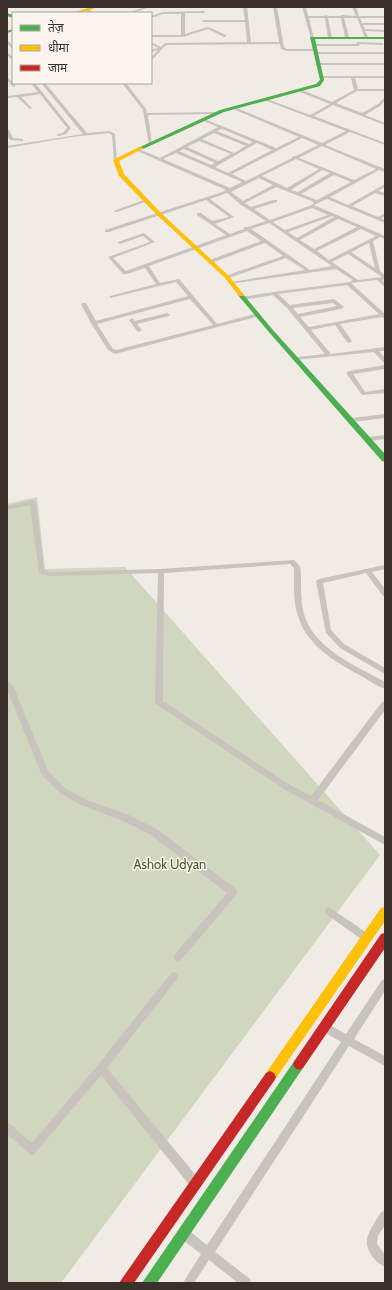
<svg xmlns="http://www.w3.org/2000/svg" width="392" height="1290" viewBox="0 0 392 1290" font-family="Cabin,'Noto Sans Devanagari',sans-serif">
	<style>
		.green { fill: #d1d6bf }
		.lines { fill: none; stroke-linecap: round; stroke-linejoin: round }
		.street { fill: #c9c3be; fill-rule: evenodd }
		.fast { fill: #4caf50; fill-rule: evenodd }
		.slow { fill: #ffc107; fill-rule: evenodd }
		.jam { fill: #c62828; fill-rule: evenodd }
		.labels { text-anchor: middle; stroke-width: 3; stroke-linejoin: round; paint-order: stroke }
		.park-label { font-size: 13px; fill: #4a5a2e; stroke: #fbf5ee }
	</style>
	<rect width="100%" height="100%" fill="#f0ebe5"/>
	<!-- green -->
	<path class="green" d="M37 497 45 569 125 567 380 855 61 1283H7V504Z"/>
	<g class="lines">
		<!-- street -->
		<path class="street" d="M145 7H150L133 13H128Z
			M243 7H247L251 42H279L273 7H277L284 47 287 49H314L316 50 314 51H287L281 49 280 44 166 45 151 61V58L158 50 151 52V50L158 48 151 44V42L161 47 165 43 247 42 245 22H204L202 21 204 20H245Z
			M302 7H306L308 16H324L326 15 328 16H340L342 15 356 16 352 7H356L359 16H385V18H360L362 23H385V25H363L365 29 385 30V32L365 31 368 37 365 38 357 18H344L349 37 347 38 345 37 341 18H328L332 38 330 39 328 38 325 18H309L314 38 311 39Z
			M86 9H88L95 13H90L86 11Z
			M204 11 205 13H185V34L208 27 226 35V37H224L208 29 183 37H151V35H181V14H163L151 18V16L163 12Z
			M7 40 13 46V49L7 43Z
			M358 42 382 43 384 44 382 45 359 44 360 45 358 46H313L311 45 313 44H357L356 43Z
			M7 52 13 57V60L7 55Z
			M314 52H385V54H315Z
			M317 63H385V65H316L315 64Z
			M320 76H385V78H355L358 89H385V91H357L336 103 362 113 378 104 385 97V100L380 106 365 115 385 123V125L333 105 314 116 385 143V145L350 132 325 145 385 169V172L379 170 330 197 348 205 385 184V187L378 191 385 193V196L375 193 352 206 378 217 385 213V216L381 219 385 220V223L327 199 314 205 385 236V239L380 237 373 241 380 271 385 275V279L382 280 385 283V287L377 280 351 283 385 314V319L382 317 340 324 352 341 349 343 347 342 335 325 311 330 331 354 385 347V351H379L385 358V363L383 362 374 352 295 360 294 359 297 357 325 354 287 308 273 295 243 300 240 298 241 297 274 292 350 282 353 280 336 269 229 284V283L231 282 305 270 286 258 229 278H225V276L283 256 265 243 214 262H210V260L261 241 247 231 149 266 160 283 179 279 217 324 258 313 261 315 260 316 115 354 108 350 91 323 81 304 82 303H86L96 321 188 296 176 282 110 298V296L156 284 145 268 127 274H123L108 257 150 242 143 236 120 244 118 243V242L144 233 155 242 113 258 126 271 226 235 197 215V213H201L212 221 229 217 206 200 109 232H105V230L222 192 226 190 137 151V149H139L160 158 218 127 201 120V118H202L276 148 299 137 233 109 232 108 234 107 322 143 346 131 264 100 267 99 310 115 330 104 300 92V90H302L332 102 354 90 351 78H320ZM222 129 253 142 249 144 217 131ZM214 133 246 146 234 153 202 139ZM302 138 318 145 296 156H293L292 158 246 181 232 174ZM199 141 231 154 218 161 187 147ZM257 143 272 150 228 173 215 167ZM322 146 376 169 354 180 299 158ZM184 149 215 163 211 165 179 151ZM176 153 242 182 230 188 163 159ZM296 159 319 169 287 188 262 176ZM322 170 330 173 298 192 291 190ZM334 175 351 182 317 200 301 194ZM259 178 273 185 243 201 231 192ZM276 187 314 202 312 205 270 220 254 209 277 202V200H273L251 207 245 203ZM227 193 240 204 266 221 248 227H244V229L230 234 215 224 234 217 210 199ZM312 208 328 215 285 230 273 222ZM332 216 334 217 297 238 288 232ZM338 219 357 227 314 249 300 240ZM269 223 332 266 310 270 251 229ZM361 229 376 236 329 260 317 251ZM369 243 375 268 351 252ZM348 254 382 277 358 280 332 262ZM347 285 379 314 309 327 300 317 341 309 344 307 334 299 290 305 278 294ZM190 299 213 325 116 350 113 349 97 324ZM333 303 337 306 298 314 293 308Z
			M7 77 15 85V87H13L7 80Z
			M31 83H35L70 127 71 128 66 134 58 136 56 135 64 132 67 128 40 94 21 97 32 108 30 109 17 97 7 98V96L38 92Z
			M41 83H45L87 133 110 131 115 134 117 161 114 160 112 135 109 133 72 137 7 148V146L83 134Z
			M122 83H126L146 109 147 113 217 112 219 113 217 114 148 115 152 144 149 145 143 110Z
			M7 129 9 130 13 138 23 139V141L10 140 7 135Z
			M144 200 148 201 117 212 113 211Z
			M167 313 170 315 169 316 137 324 142 330 139 332 137 331 129 320 132 318 135 321Z
			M385 365V369L353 374 365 392 385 389V393L362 395 346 373 349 371Z
			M385 414V418L352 422 349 420 352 418Z
			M385 435V439L369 441 366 439 369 437Z
			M33 500 36 502 44 570 50 572 161 569 294 560C296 562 299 565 300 567 301 571 301 576 301 579 301 590 301 600 303 610 311 648 355 665 385 682V689C377 686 370 681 363 677 338 663 307 647 298 616 293 601 294 584 294 568L290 564 164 573 163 701 290 785 311 796 382 702 385 701V710L318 800 385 837V845L284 789 156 704 155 702 158 573 50 576 39 573 30 505 7 510V506Z
			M385 565V569L372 572 385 589V596H383L366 573 323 583 331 630 344 644 385 668V674L340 648 326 633 316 581 319 579Z
			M7 681 10 682 15 690 48 771 66 789 87 800 129 815 157 829 236 889 237 892 236 895 181 960 178 961 175 960 174 957 175 954 227 893 151 835 123 821 81 805 60 793 42 775 7 690Z
			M329 907 370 935 371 938 370 941 367 942 364 941 326 914 325 911 326 908Z
			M174 972 177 973 178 976 177 979 107 1068 199 1179 200 1183 199 1187 195 1188 191 1187 101 1075 35 1153 32 1155 29 1153 7 1134V1122L10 1124 32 1143 98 1065 171 973Z
			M385 979V991L354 1039 385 1056V1066L349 1046 215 1252 250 1279 251 1283H238L209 1260 194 1283H183L201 1254 179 1237 178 1233 179 1229 183 1228 187 1229 207 1245 341 1042 321 1030 319 1027 321 1024 324 1022 346 1034 382 980Z
			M385 1210V1225L378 1236 377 1244 385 1255V1267C376 1263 365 1250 367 1239 368 1233 372 1227 375 1222 378 1217 380 1212 385 1210Z"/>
		<!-- fast -->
		<path class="fast" d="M7 13 13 15V18L7 16Z
			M13 29V31L7 33V31Z
			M310 37H385V39H315L324 80 320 86 224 112 143 149 138 148 220 110 316 84 320 80Z
			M241 293 243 294 272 329 385 454V462L382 461 268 331 238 295Z
			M299 1058 303 1060 305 1064 303 1068 157 1283H142L295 1060Z"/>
		<!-- slow -->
		<path class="slow" d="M91 7H98L80 13H73Z
			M139 147 144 148 119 161 124 174 161 213 229 276 244 295 243 296H239L225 278 157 215 119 176 113 160Z
			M385 907V921L274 1081 270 1083 266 1081 264 1077 266 1073 381 908Z"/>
		<!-- jam -->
		<path class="jam" d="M385 933V948L303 1068 299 1070 295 1068 293 1064 295 1060 381 934Z
			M270 1071 274 1073 276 1077 274 1081 134 1283H119L266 1073Z"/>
	</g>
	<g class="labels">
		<!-- park labels -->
		<g class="park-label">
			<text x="170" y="869">Ashok Udyan</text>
		</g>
	</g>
	<!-- border -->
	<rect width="392" height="1290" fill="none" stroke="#3b302b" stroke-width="16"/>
	<!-- legend -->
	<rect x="12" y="12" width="140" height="72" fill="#fbf5ee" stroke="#aea6a0"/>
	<rect x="20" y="25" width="20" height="6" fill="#4caf50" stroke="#aea6a0"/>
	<text x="48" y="32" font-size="12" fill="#3b302b">तेज़</text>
	<rect x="20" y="45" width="20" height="6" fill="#ffc107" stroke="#aea6a0"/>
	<text x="48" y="52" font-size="12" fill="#3b302b">धीमा</text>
	<rect x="20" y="65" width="20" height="6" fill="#c62828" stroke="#aea6a0"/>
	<text x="48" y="72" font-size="12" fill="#3b302b">जाम</text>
</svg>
